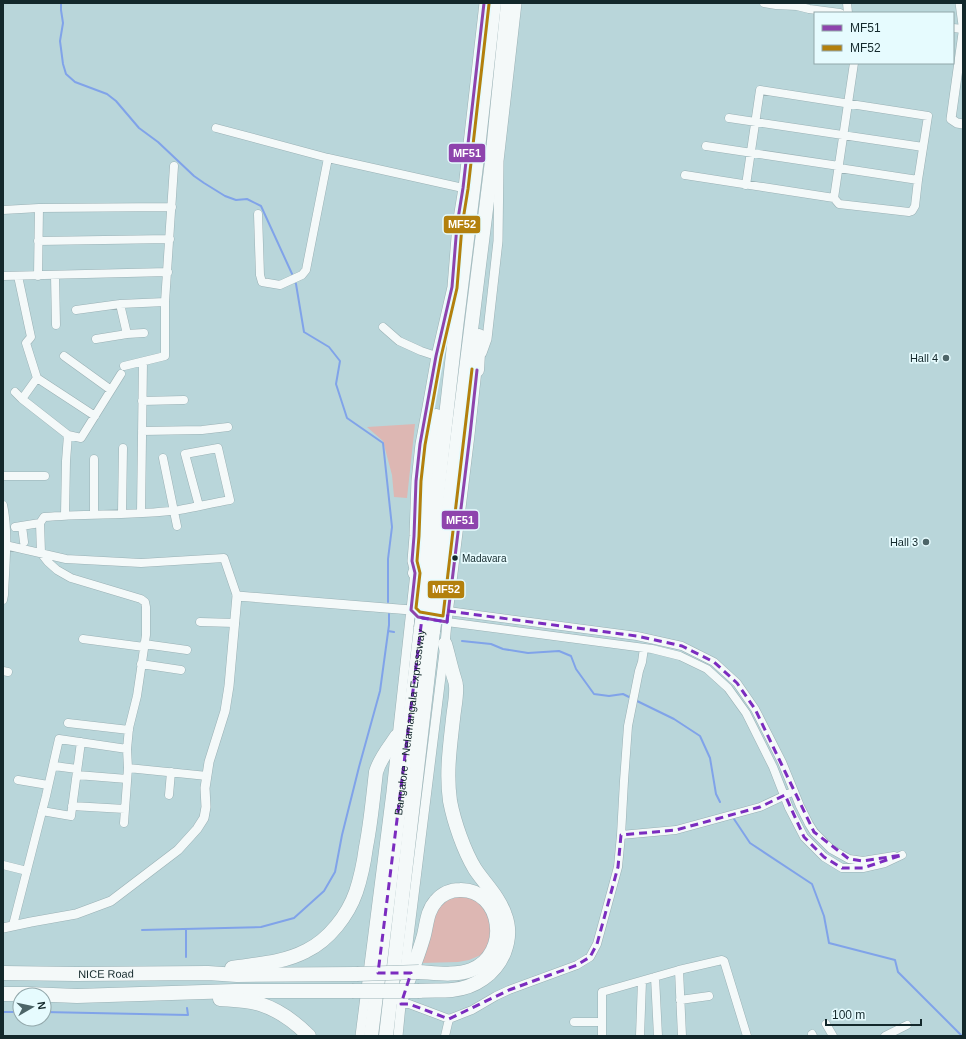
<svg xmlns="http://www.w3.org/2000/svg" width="966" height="1039" viewBox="0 0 966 1039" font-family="Arial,sans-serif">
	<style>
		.green { fill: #ddb7b3 }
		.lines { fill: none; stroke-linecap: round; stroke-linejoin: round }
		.stream { stroke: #80a3e9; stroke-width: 2 }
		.minor-casing { stroke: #9ab1b5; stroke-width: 9 }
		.tertiary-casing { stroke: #9ab1b5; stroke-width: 10 }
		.motorway-casing { stroke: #9ab1b5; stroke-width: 15 }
		.minor { stroke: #f4f9f9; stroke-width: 8 }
		.tertiary { stroke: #f4f9f9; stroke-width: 9 }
		.motorway { stroke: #f4f9f9; stroke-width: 14 }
		.motorway-bridge-casing { stroke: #9ab1b5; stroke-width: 15; stroke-linecap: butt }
		.motorway-bridge { stroke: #f4f9f9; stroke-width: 14 }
		.bus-1-casing { stroke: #e6fbfe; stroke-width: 6 }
		.bus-2-casing { stroke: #e6fbfe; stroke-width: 6 }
		.bus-1 { stroke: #8e44ad; stroke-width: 3 }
		.bus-2 { stroke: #b3800d; stroke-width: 3 }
		.marked { fill: none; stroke: #7b2cbf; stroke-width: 3; stroke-dasharray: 8 5; stroke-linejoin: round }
		.poi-dot { fill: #4d6568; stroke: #e6fbfe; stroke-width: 1.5 }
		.bus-dot { fill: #13282b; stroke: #e6fbfe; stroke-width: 1.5 }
		.labels { text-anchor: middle; stroke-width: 3.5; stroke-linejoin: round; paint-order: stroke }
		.bus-label { font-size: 10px; fill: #13282b; stroke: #e6fbfe; text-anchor: start }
		.poi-label { font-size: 11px; fill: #13282b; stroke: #e6fbfe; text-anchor: end }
		.street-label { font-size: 11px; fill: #13282b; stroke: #e6fbfe }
		.line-badge { stroke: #e6fbfe; stroke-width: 1.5 }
		.badge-label { font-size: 11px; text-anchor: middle; font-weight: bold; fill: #fff }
	</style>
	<rect width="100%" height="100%" fill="#b9d6da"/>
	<!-- green -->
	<path class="green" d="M415 424 407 498 394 497 392 475 383 441 367 427Z
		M463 896 475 899 484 905 491 919 490 942 481 955 469 960 458 962 421 963 435 914C443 901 448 899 463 896Z"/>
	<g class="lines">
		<!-- stream -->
		<path class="stream" d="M61 3V10L63 23 60 41 63 64 66 74 75 82 107 94 116 101 139 128 158 142 194 176 204 183 225 196 236 200 247 199 261 206 293 276
			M294 280 296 284 304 332 329 347 340 361 336 384 347 418 383 443 392 527 388 559V602
			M388 631 394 632
			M462 641 491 644 503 649 528 653 559 651 571 656 576 669 594 694 609 696 623 694 631 698
			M635 700 674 719 700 736 710 758 716 794 720 802
			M734 819 750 843 812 884 824 916 829 943 895 960 898 972 962 1036
			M186 929V957
			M142 930 261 927 294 918 324 891 335 872 342 835 359 767 380 691 389 625V614
			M3 1012H20
			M44 1012 188 1015 187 1008"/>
		<!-- minor casing -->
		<g class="minor-casing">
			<path id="minor" d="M764 3 776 5 797 6 809 9 840 13
				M847 3 848 13
				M953 28 963 29
				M729 118 923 147
				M216 128 328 158 463 188
				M706 146 839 166
				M685 175 834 198 854 63
				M746 185 760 90 928 116 918 180 839 168
				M834 198 839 204 909 212 912 211 915 206 918 180
				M3 210 39 208 172 207
				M258 214 260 275 262 282 280 285 302 275 306 270 328 158
				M38 241 170 239
				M55 275 56 325
				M3 276 168 272
				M18 276 31 337 26 343 37 378 22 399 68 435 81 438 121 374
				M38 276 39 208
				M120 304 127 334 144 333
				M76 310 120 304 165 302
				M383 327 399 341 421 351 436 356
				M96 339 127 334
				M64 356 111 390
				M124 366 165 356V302L174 166
				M37 378 95 416
				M15 392 22 399
				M142 401 184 400
				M142 431 202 430 228 427
				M163 458 177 526
				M3 476H45
				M3 505C9 533 5 566 4 595L3 600
				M122 513 123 448
				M141 513 143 362
				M94 514V459
				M65 515 66 461 68 435
				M22 526 24 542
				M15 527 40 523
				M5 545 66 559 141 563 224 558 237 596
				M448 611 637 636 682 646 714 662 737 683 755 709 782 762 800 806 809 824 814 832 831 849 849 859 863 861 894 856
				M200 622 235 623
				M447 622 652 649 680 656 707 669 728 688 746 713 773 767 789 808 804 837 824 857 842 868H863L885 863 902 855
				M83 639 144 647
				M144 644 187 650
				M141 664 181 670
				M3 671 8 672
				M68 723 129 730
				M54 766 77 769
				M128 768 207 776
				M77 775 127 779
				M18 780 48 785
				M169 795 171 772
				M72 806 125 809
				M42 811 71 816 81 742
				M124 823 128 768 127 749 129 728 137 696 146 635V607L145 602 141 599 71 578 57 570 48 562 41 553 40 523 44 517C89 513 134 516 179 510 196 507 213 503 230 500L218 448 185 454 199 506
				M621 835 676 830 760 807 790 793
				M3 865 27 871
				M13 925 46 796 59 739 127 749
				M679 970 722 960 724 961 747 1036
				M655 977 658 1036
				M680 1000 709 996
				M401 1004H409L449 1019 472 1010 496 996 509 990 577 965 590 957 597 944 618 867 621 835 624 781 628 726 639 671 642 662 644 648
				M574 1022H602
				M826 1024 833 1036
				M812 1034 813 1036
				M445 1036 449 1019
				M602 1036V992L679 970 682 1036
				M640 1036 642 981
				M885 1036 907 1025"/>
		</g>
		<!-- tertiary casing -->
		<g class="tertiary-casing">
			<path id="tertiary" d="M960 3 963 25
				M963 33 951 119 957 123 963 124
				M482 353 487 339 498 241 499 161 517 3
				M3 928 31 922 76 914 111 901 178 850 197 829 204 818 206 807 205 788 209 762 225 711 229 686 237 596 411 610 417 608
				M404 976 445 644 447 622 470 435 477 370 479 366
				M360 1036 391 792 415 573 412 561 414 536 416 481 420 444 427 407 436 356 452 287 457 225 463 188 484 3
				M398 1036 402 995"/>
		</g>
		<!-- motorway casing -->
		<g class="motorway-casing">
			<g id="motorway">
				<path d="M477 370 479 336"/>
				<path d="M415 573 420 565 425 510 436 416"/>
				<path d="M425 601 456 328 477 158 494 3"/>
				<path d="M437 603 492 161 508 3"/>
				<path d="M232 968C257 964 283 963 306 951 329 940 348 915 356 892 361 877 364 862 366 847 371 822 373 797 376 772 380 758 389 748 397 736"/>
				<path id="s1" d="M3 973 76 974 208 973 237 975 357 974"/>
				<path d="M419 991C430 990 441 991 452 990 475 988 495 974 504 953 509 940 510 928 505 915 499 897 485 884 475 869 464 851 454 822 450 801 446 773 450 746 453 719 454 708 457 696 456 686 456 682 454 678 453 674 450 664 448 654 445 644"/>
				<path d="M3 994H28L77 996 235 991H352"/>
				<path d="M220 999C233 1000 247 1000 260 1004 279 1010 295 1022 309 1036"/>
				<path d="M401 999C409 978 418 957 424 935 427 923 427 911 436 901 442 894 450 890 460 890 502 889 512 954 471 970 455 976 436 973 419 972"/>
				<path id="s2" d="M371 1036 421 628"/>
				<path d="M386 1036 433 631"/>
			</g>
		</g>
		<!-- minor -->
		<use href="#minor" class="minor"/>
		<!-- tertiary -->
		<use href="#tertiary" class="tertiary"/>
		<!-- motorway -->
		<use href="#motorway" class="motorway"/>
		<!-- motorway-bridge casing -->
		<g class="motorway-bridge-casing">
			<path id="motorway-bridge" d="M421 628 425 601
				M433 631 437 603
				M357 974 419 972
				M352 991H419"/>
		</g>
		<!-- motorway-bridge -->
		<use href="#motorway-bridge" class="motorway-bridge"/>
		<!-- bus-1 casing -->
		<g class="bus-1-casing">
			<path id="bus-1" d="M477 370 470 435 447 622 418 617 411 610 415 573 412 561 414 536 416 481 420 444 436 356 452 287 457 225 463 188 484 3"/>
		</g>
		<!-- bus-2 casing -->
		<g class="bus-2-casing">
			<path id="bus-2" d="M472 369 443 616 420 612 416 608 420 573 417 561 419 536 421 481 425 445 441 357 457 288 462 226 468 189 489 4"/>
		</g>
		<!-- bus-1 -->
		<use href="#bus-1" class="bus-1"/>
		<!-- bus-2 -->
		<use href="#bus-2" class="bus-2"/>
	</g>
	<!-- marked area -->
	<path class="marked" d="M448 611 637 636 682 646 714 662 737 683 755 709 814 832 849 859 863 861 902 855 863 868H842L824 857 804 837 785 795 760 807 676 830 621 835 618 867 597 944 590 957 577 965 509 990 449 1019 409 1004H401L411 973H378L422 618 447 622Z"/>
	<!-- markers -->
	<g class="poi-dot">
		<circle cx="946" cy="358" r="4"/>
		<circle cx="926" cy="542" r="4"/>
	</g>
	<circle class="bus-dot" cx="455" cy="558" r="3.5"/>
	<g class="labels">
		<!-- bus labels -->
		<g class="bus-label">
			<text x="462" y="562">Madavara</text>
		</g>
		<!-- poi labels -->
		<g class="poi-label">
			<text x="938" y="362">Hall 4</text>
			<text x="918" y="546">Hall 3</text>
		</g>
		<!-- street labels -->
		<g class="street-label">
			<text dy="4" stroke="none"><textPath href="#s2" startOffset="316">Bangalore - Nelamangala Expressway</textPath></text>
			<text dy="4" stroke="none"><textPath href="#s1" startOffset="103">NICE Road</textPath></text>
		</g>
	</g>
	<g class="line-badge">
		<rect x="448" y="143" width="38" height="20" rx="4" fill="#8e44ad"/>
		<rect x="443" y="215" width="38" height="19" rx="4" fill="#b3800d"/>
		<rect x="441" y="510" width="38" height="20" rx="4" fill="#8e44ad"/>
		<rect x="427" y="580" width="38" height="19" rx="4" fill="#b3800d"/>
	</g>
	<g class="badge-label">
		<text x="467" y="157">MF51</text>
		<text x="462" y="228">MF52</text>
		<text x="460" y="524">MF51</text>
		<text x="446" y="593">MF52</text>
	</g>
	<!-- border -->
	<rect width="966" height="1039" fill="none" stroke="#13282b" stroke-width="8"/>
	<!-- legend -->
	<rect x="814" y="12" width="140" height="52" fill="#e6fbfe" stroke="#92a7aa"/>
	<rect x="822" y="25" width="20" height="6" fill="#8e44ad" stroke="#92a7aa"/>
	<text x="850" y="32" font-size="12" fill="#13282b">MF51</text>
	<rect x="822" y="45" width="20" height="6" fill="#b3800d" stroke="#92a7aa"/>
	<text x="850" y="52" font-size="12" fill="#13282b">MF52</text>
	<!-- north arrow -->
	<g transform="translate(32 1007) rotate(81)"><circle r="19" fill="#e6fbfe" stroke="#92a7aa"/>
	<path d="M0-3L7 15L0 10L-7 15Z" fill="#4d6568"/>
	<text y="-6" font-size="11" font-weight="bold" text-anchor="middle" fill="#13282b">N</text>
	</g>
	<!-- scale -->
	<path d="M826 1019v6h95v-6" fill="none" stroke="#13282b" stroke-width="2"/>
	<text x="832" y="1019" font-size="12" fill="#13282b" stroke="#e6fbfe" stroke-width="3" paint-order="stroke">100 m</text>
</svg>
